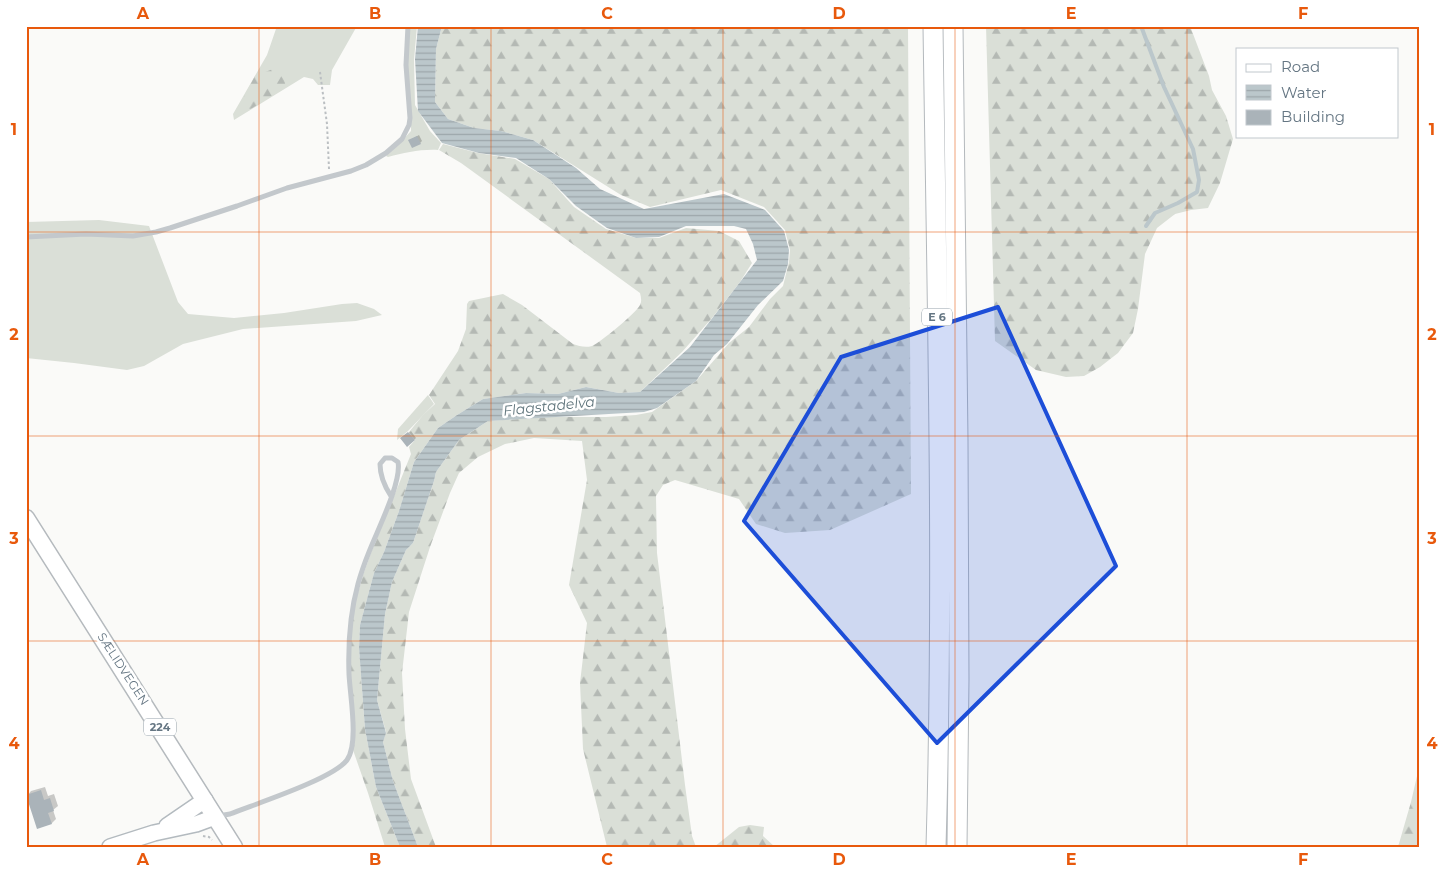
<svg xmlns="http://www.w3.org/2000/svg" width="1446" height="873" viewBox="0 0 1446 873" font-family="Montserrat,sans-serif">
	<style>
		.grass { fill: #dadfd7 }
		.forest { fill: url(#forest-firs) }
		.water { fill: url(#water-rules) }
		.shadow { fill: #0003 }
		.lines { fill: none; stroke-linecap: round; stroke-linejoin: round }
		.stream { stroke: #bbc7cb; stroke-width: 4 }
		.building { fill: #aab3b9 }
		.secondary-casing { stroke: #b3babf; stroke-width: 18 }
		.primary-casing { stroke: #b5babe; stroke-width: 19 }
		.motorway-casing { stroke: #b4b9bd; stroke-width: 21 }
		.path { stroke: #bbbfc2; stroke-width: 2; stroke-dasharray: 2.5 2.5; stroke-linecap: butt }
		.service { stroke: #c3c8cc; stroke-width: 5 }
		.secondary { stroke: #fff; stroke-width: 15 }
		.primary { stroke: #fff; stroke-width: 16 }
		.motorway { stroke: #fff; stroke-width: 19 }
		.marked { fill: #1d4ed8; fill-opacity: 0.2; stroke: #1d4ed8; stroke-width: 4; stroke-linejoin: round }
		.grid { fill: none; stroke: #e8590c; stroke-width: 1; stroke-opacity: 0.55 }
		.labels { text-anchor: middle; stroke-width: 5; stroke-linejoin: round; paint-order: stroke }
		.shield { fill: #fff; stroke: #939fa8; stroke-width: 1 }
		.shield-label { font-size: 11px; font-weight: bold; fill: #657683 }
		.street-label { font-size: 12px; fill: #657683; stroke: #fff }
		.water-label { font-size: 14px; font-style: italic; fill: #60757c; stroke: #fff }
		.neatline { fill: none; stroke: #e8590c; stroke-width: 2 }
		.grid-label { font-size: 16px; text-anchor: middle; font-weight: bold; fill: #e8590c }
	</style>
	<defs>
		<pattern id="forest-firs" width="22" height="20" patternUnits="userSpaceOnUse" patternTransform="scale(1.25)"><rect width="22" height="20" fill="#dadfd7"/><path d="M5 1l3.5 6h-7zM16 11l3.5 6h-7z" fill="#b4b9b4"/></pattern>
		<pattern id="water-rules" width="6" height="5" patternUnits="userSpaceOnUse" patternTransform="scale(1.25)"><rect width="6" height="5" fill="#bbc7cb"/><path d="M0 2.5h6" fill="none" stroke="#9ca6aa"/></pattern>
	</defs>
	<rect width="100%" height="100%" fill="#fafaf8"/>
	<!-- grass -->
	<path class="grass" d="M277 26H357L332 70 330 85H318L313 79 304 77 234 120 233 114 267 55Z
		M408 26H417L414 60 415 105 430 131 441 143 438 150C421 149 404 153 388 157L386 156 398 145 411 131V118L406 82Z
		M99 220 149 226 178 302 188 314 234 318 284 313 342 304 357 303 374 309 382 315 356 321 243 329 183 344 144 366 127 370 74 363 26 358V222Z
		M428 395 434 404 408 431 397 440 398 429Z"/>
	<!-- forest -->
	<path class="forest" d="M442 26H908L911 494 830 530 785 533 756 524 739 499 675 480 663 485 656 496 657 553 685 785 692 836 696 847H607L583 749 580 683 587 623 569 585 587 480 582 441 534 438 505 444 478 457 459 473 450 493 430 547 409 612 402 673 405 729 411 779 436 847H418L393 781 383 742 386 732 377 700 385 614 392 582 406 550 413 543 434 481 436 472 459 440 488 421 549 417H606L636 415 652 412 696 381 729 343 749 327 770 299 783 286 789 262 790 250 785 230 764 207 721 190 650 207 621 195 533 140 501 131 474 128 448 119 435 102 436 49Z
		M986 26H1190L1209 76 1212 90 1226 116 1233 139 1220 183 1208 208 1191 210 1175 214 1157 228 1145 254 1138 309 1133 333 1118 353 1100 367 1084 376 1066 377 1036 370 995 341Z
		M278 67 283 75 286 87 249 110 240 104 255 76Z
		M443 144 478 153 515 159 549 179 574 207 606 229 636 238H659L686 228 719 231 739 241 752 263 740 282 712 318 682 352 640 392 619 393 586 387 558 394 526 393 483 399 457 415 438 428 414 462 399 511 384 552 374 573 360 625 359 648 365 729 376 787 400 847H385L368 793 353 750 349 646 355 603 363 575 371 553 411 454 409 447 415 440 409 432 423 415 435 404 429 395 458 351 466 329 467 304 469 301 503 294 522 305 573 344C579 346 585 348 592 346 601 342 636 313 640 305 642 301 641 297 640 293L461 163 439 150Z
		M1420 763V847H1398L1411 802Z
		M750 825 764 827 763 836 775 847H714L739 827Z"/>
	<!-- water -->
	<path class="water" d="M418 26H442L436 49 435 102 448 119 474 128 501 131 533 140 576 168 600 189 644 209 724 194 765 210 784 231 789 250 788 264 783 281 758 305 727 344 714 355 696 381 657 408 644 412 488 421 459 440 436 472 434 481 413 543 406 550 392 582 385 614 377 700 386 733 383 742 393 781 418 847H400L376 787 365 729 359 648 360 625 374 573 384 552 399 511 414 462 438 428 457 415 483 399 526 393 558 394 586 387 619 393 640 392 690 347 757 260 753 244 746 229 734 226H686L659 237 636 238 607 228 576 206 549 179 516 158 479 153 442 143 418 111 415 59Z"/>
	<!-- shadow -->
	<path class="shadow" d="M419 135 422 141 420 143 410 140Z
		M411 431 416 438 408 445 402 438Z
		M45 787 48 796 54 794 58 806 53 810 56 819 52 823 38 828 27 796 31 791Z"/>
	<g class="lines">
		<!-- stream -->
		<path class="stream" d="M1141 26 1164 87 1193 149 1199 180 1197 192 1178 203 1155 213 1146 226"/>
	</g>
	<!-- building -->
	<path class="building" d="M417 136 421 144 412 148 408 140Z
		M408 432 415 440 407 447 400 438Z
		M41 790 44 800 50 798 54 811 48 813 52 824 37 829 26 795Z"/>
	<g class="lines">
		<!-- secondary casing -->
		<g class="secondary-casing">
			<path id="secondary" d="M167 826 205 800
				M110 847 154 833 196 824 215 817"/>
		</g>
		<!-- primary casing -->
		<g class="primary-casing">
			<path id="primary" d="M26 518 234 847"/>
		</g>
		<!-- motorway casing -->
		<g class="motorway-casing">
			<path id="motorway" d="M933 26C937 300 944 573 936 847
				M953 26 958 440 959 679 957 847"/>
		</g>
		<!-- path -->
		<path class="path" d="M320 72 327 124 329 169
			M203 836 209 837 212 840"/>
		<!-- service -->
		<path class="service" d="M26 237 86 234 133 236 156 232 170 228 237 206 287 188 351 171 366 165 386 153 402 139 409 125 410 118 406 65 408 26
			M218 816 230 814C255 804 333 779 347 760 359 743 350 696 349 674 348 645 350 613 358 584 361 573 365 562 369 552 377 531 402 482 398 462L392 458H385L380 464C380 475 385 487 391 496"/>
		<!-- secondary -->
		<use href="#secondary" class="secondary"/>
		<!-- primary -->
		<use href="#primary" class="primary"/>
		<!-- motorway -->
		<use href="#motorway" class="motorway"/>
	</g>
	<!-- marked area -->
	<path class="marked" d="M998 307 1116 566 937 743 744 521 841 357Z"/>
	<!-- grid -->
	<path class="grid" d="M259 26V847M491 26V847M723 26V847M955 26V847M1187 26V847M26 232H1420M26 436H1420M26 641H1420"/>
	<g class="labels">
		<!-- shield labels -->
		<g class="shield">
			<rect x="922" y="308.5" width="30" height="17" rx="4"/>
			<rect x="144" y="718.5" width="32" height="17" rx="4"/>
		</g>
		<g class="shield-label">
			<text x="937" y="321">E 6</text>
			<text x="160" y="731">224</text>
		</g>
		<!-- street labels -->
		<g class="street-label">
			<text transform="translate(123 669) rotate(57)" y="4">SÆLIDVEGEN</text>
		</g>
		<!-- water labels -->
		<g class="water-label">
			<text transform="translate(549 406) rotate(-6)" y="5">Flagstadelva</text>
		</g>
	</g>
	<!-- border -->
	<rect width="1446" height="873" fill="none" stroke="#ffffff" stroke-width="55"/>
	<!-- legend -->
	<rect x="1236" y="48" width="162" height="90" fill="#ffffff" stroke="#c1c8cd"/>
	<rect x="1246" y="64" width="25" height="8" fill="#ffffff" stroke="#c1c8cd"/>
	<text x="1281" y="72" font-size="15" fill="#657683">Road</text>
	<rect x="1246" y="85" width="25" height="15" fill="url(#water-rules)" stroke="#c1c8cd"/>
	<text x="1281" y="98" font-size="15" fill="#657683">Water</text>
	<rect x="1246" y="110" width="25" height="15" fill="#aab3b9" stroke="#c1c8cd"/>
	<text x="1281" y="122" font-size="15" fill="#657683">Building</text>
	<rect x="28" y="28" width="1390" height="818" class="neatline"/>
	<g class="grid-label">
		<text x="143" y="19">A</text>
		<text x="375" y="19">B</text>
		<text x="607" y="19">C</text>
		<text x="839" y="19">D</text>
		<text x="1071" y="19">E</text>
		<text x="1303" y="19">F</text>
		<text x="14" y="135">1</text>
		<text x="1432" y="135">1</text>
		<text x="14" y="340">2</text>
		<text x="1432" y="340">2</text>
		<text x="14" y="544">3</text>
		<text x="1432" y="544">3</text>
		<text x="14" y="749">4</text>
		<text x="1432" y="749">4</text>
		<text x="143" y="865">A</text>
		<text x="375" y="865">B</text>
		<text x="607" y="865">C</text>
		<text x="839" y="865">D</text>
		<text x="1071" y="865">E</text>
		<text x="1303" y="865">F</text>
	</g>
</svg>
